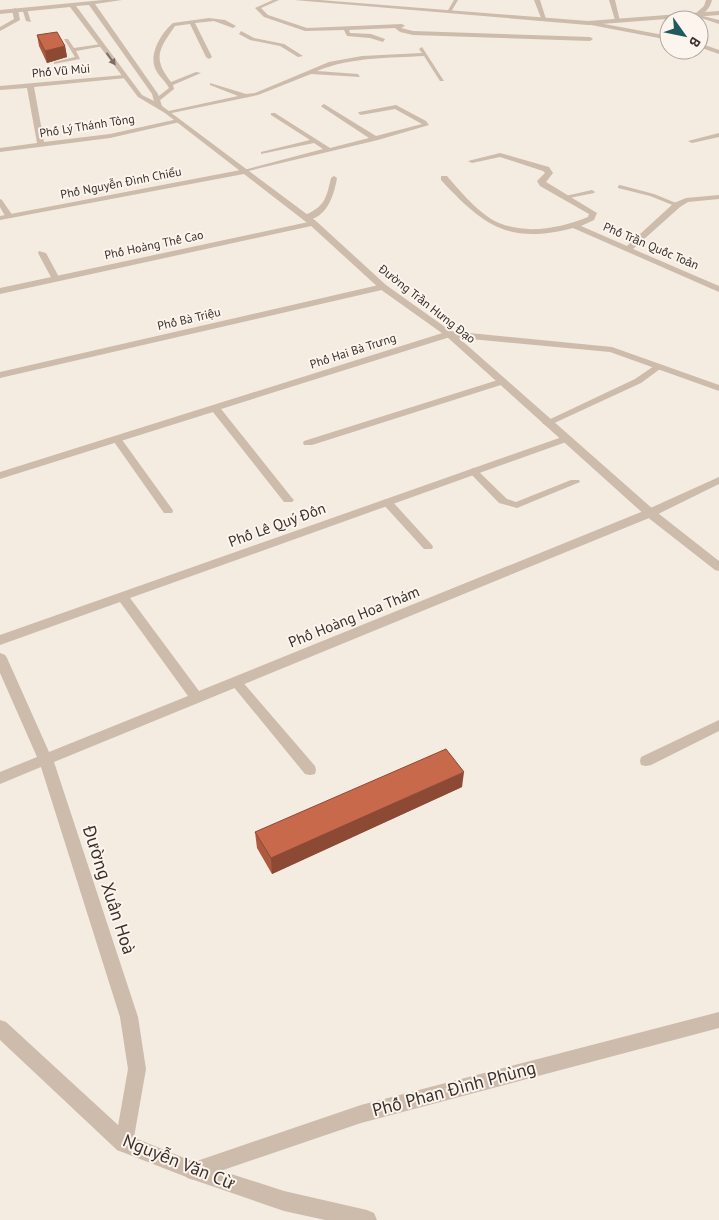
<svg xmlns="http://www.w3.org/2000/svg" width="719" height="1220" viewBox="0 0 719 1220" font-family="'PT Sans',sans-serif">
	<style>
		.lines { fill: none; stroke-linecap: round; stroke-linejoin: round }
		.service { fill: #cdbbac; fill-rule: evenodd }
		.minor { fill: #cdbbac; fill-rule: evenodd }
		.tertiary { fill: #cdbbac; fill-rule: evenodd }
		.wall { fill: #ac5a40 }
		.shaded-wall { fill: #8c4a34 }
		.building { fill: #c8694b; stroke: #8c4a34 }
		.oneway { fill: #7d6f65 }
		.labels { text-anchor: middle; stroke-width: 4; stroke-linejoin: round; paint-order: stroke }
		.far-street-label { font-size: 12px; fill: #3b302b; stroke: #fbf5ee }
		.street-label { font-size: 15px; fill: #3b302b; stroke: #fbf5ee }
		.near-street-label { font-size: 18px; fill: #3b302b; stroke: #fbf5ee }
	</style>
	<rect width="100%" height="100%" fill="#f4ebe1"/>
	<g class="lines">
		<!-- service -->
		<path class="service" d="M273 0H279L261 8 268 15 307 28 402 24 405 26 401 28 413 31 590 37 593 39 590 41 413 35 400 32 395 28 349 30 350 33 371 34 385 39 383 42 370 38 347 36 344 30 305 31 264 17 255 8Z
			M454 0H458L451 12H447Z
			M15 8 18 10 20 20 0 31V27L14 19 12 10Z
			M22 8 27 9 31 22 26 21Z
			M695 14 719 20V24L695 16Z
			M209 18 225 20 236 26 233 28 214 21 195 23 212 57 209 59 206 57 190 24 175 26C159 49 152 58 171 82L196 72 201 73 173 85 174 89 159 101H155V99L169 88C165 80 158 76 155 68 149 53 162 32 173 23Z
			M241 31 254 38 284 44 303 56 298 57 280 46 250 40 239 34Z
			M64 39H68L74 48 101 44 104 46 76 51 80 59 54 64V62L75 57Z
			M422 47 444 81H440L424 56C388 58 351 57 317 71L358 74 360 77 311 74 258 95 167 114 164 112 238 96 210 85V83L246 94 255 93 329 62 362 56 422 53 419 49Z
			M324 104 376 136 422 124 395 109 361 115 358 113 359 112 396 105 426 121 429 125 378 140 244 172V170L323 149 314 143 261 154V152L310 140 271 115V113H275L330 148 369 138 322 107 321 106Z
			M334 176 337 178C334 196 326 221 303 220V216C324 207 326 200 331 178Z
			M620 185 654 194 681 205 675 206 650 196 618 188V186Z
			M592 190 595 192 594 193 564 199 561 197Z
			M0 199 2 200 13 216 12 218 5 216 0 207Z
			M39 251 46 253 60 279 59 281 52 279 38 253Z
			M657 364 660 365V369L641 383 550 425 547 426 542 423 635 379Z
			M117 436 120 437 172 509 173 511 172 513H164L112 439Z
			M473 468 476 469 507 499 516 502 571 480H579L580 482 517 508 499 503 470 473 468 471Z
			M387 499 391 500 432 545 433 547 432 549H424L383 504 382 502 383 500Z
			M236 678 240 679 315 766 316 770 315 774 310 775 305 774 232 685 230 682 232 679Z
			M719 720V731L651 765 646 766 641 765 640 761 641 757Z"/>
		<!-- minor -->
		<path class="minor" d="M534 0H540L546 19 541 18Z
			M609 0H615L620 21 615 20Z
			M706 0H712C710 8 704 16 695 16V14L704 6Z
			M588 21 669 36V40L586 24Z
			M699 43 719 50V54L699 47Z
			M124 75 127 77 126 78 34 87 44 142 110 134 178 119 180 120V122L110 138 0 152V148L37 143 27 88 0 90V86Z
			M719 133V137L692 143 688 141Z
			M500 153 549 167 553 173 546 182 597 213 594 220 581 226 627 246 674 203 686 198 719 195V199L688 202 680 207 633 249 719 286V292L573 228C508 245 483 225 441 180V176H447C460 191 474 208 491 219 520 236 559 229 588 217L589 214 540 186 537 181 545 173 543 171 500 157 472 163 468 161Z
			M246 169H249V173L0 220V216Z
			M313 221 317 223 316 225 0 294V288Z
			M383 284 386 285V289L0 378V372Z
			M449 331 612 347 719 385V391L610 352 450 337 221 409 292 498 294 500 292 502H284L213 412 0 479V472Z
			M501 379 506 382 504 384 312 445H304L303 443 304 441Z
			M565 436 569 437 570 439 569 441 130 598 199 691 646 510 719 477V484L654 516 54 762 138 1017 146 1069 133 1143 131 1150 124 1152 117 1150 115 1143 128 1069 120 1017 41 767 0 784V772L37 757 0 673V653L5 655 7 658 49 752 188 696 120 602 0 645V635Z
			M719 1012V1028L361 1123 194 1180 187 1178 185 1171 187 1164 194 1162 361 1105Z"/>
		<!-- tertiary -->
		<path class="tertiary" d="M103 0H122L95 4 158 94 162 106 316 221 386 285 452 332 654 510 719 561V571L715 570 646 516 446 336 380 289 310 225 165 113 138 97 70 7 0 14V10ZM89 5 152 94 154 101 142 95 76 6Z
			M294 0H320L588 21 719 11V15L588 25Z
			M0 1020 6 1022 130 1136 194 1162 284 1191 367 1210 374 1213 377 1220H325L284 1211 194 1180 117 1150 0 1040Z"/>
	</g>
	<!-- wall -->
	<path class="wall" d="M37 35 65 46 67 57 47 63 39 46Z
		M462 787 272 874 257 848 255 832Z"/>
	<!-- shaded-wall -->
	<path class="shaded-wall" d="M65 46 67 57 47 63 45 51Z
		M464 772 462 787 272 874 271 858Z"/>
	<!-- building -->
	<path class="building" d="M57 32 65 46 45 51 37 35Z
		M446 749 464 772 271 858 255 832Z"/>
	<!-- one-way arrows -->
	<defs><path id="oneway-solid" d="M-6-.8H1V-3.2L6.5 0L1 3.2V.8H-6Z" transform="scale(1.25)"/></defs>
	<use class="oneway" href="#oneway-solid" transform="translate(111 59) rotate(54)"/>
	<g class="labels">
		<!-- far-street labels -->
		<g class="far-street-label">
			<text transform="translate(61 71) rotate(-5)" y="4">Phố Vũ Mùi</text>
			<text transform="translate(87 126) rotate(-9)" y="4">Phố Lý Thánh Tông</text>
			<text transform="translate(121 183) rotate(-11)" y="4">Phố Nguyễn Đình Chiểu</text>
			<text transform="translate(154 245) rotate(-12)" y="4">Phố Hoàng Thế Cao</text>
			<text transform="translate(651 246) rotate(23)" y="4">Phố Trần Quốc Toản</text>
			<text transform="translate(427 304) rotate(38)" y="4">Đường Trần Hưng Đạo</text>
			<text transform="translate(189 319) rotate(-13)" y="4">Phố Bà Triệu</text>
			<text transform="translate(353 351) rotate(-18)" y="4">Phố Hai Bà Trưng</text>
		</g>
		<!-- street labels -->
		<g class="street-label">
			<text transform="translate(277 525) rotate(-20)" y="5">Phố Lê Quý Đôn</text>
			<text transform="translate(354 617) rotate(-22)" y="5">Phố Hoàng Hoa Thám</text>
		</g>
		<!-- near-street labels -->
		<g class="near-street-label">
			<text transform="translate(109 890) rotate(72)" y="6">Đường Xuân Hoà</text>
			<text transform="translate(454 1089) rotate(-15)" y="6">Phố Phan Đình Phùng</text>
			<text transform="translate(179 1162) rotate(22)" y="6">Nguyễn Văn Cừ</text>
		</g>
	</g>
	<!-- north arrow -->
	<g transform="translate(684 35) rotate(123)"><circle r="24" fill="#fbf5ee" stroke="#aea6a0"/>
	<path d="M0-4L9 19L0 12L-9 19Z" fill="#1f5a5e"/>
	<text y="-8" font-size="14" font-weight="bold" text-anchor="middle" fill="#3b302b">B</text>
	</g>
</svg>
